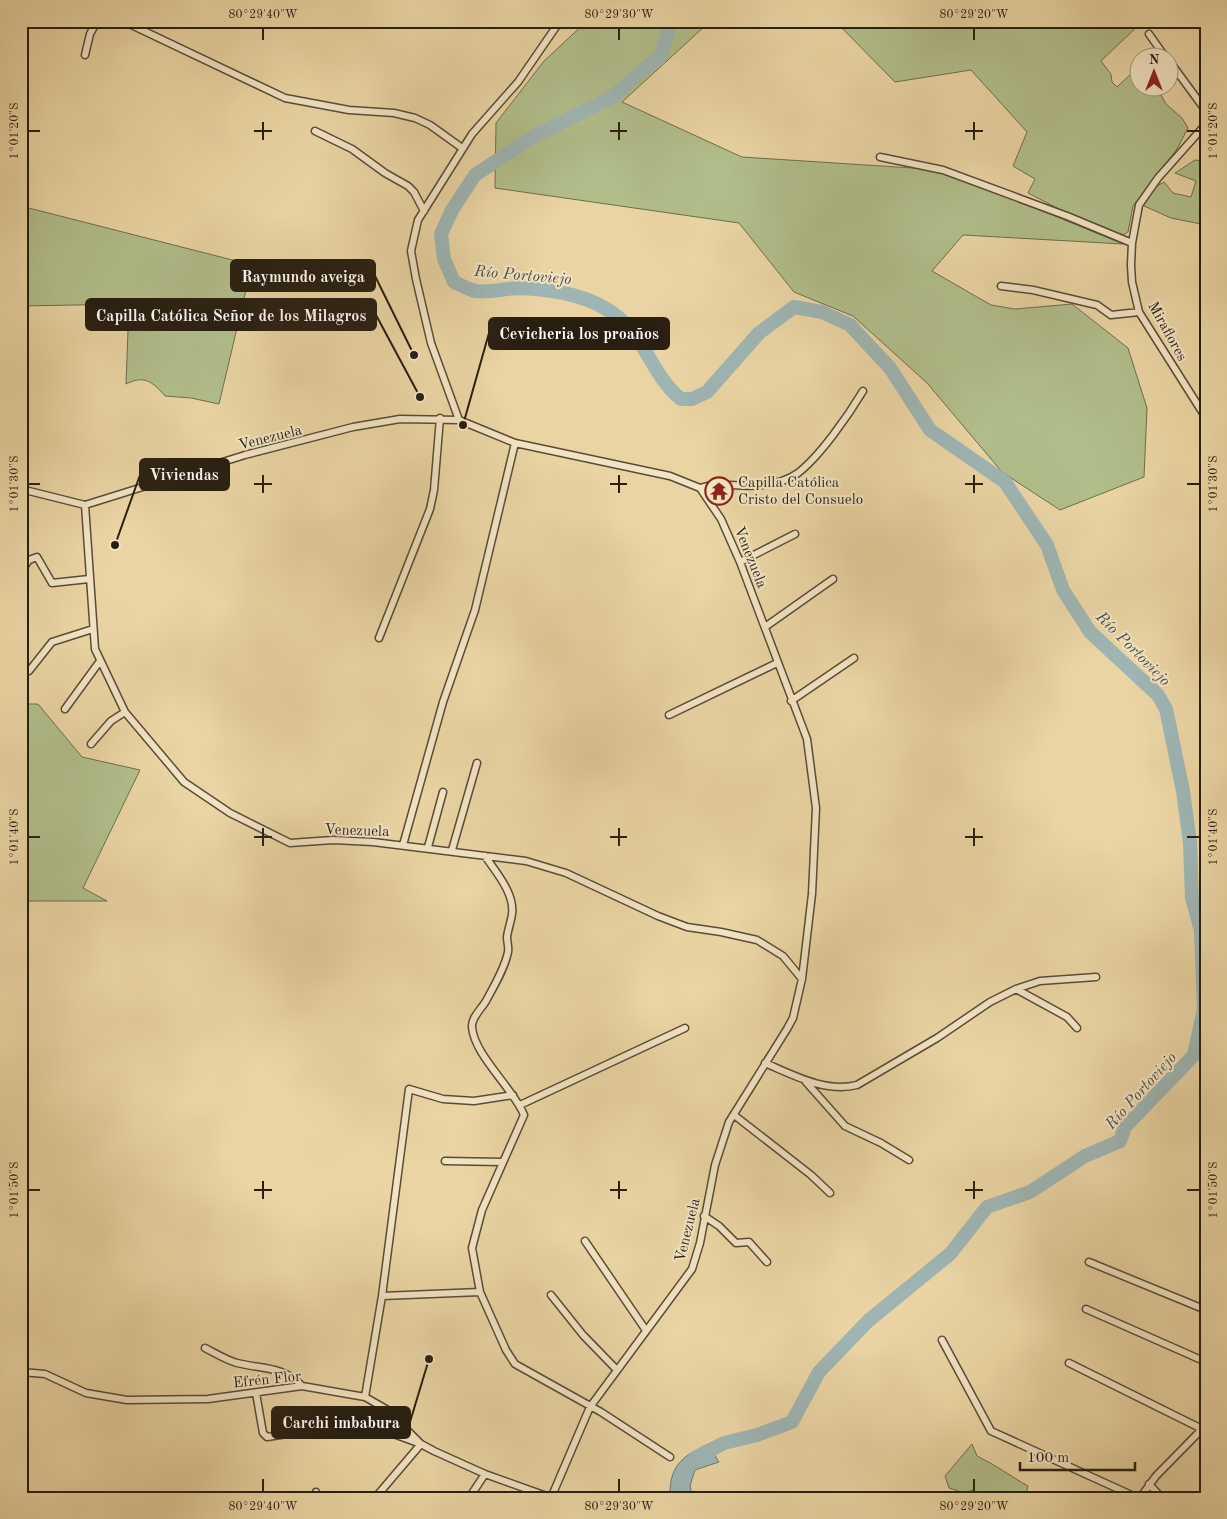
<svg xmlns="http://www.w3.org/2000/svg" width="1227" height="1519" viewBox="0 0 1227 1519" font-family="'Old Standard TT',serif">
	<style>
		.green { fill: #b1be8a; stroke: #6d6e4e }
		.water { fill: #9eb5b3; stroke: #6f7972 }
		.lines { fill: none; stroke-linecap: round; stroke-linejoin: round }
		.river { stroke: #9eb5b3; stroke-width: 14 }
		.minor-casing { stroke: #594c36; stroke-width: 9 }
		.minor { stroke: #f1e3c3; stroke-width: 6 }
		.ticks { fill: none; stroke: #291f11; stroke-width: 2 }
		.labels { text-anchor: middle; stroke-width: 4; stroke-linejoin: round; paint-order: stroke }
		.street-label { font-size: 15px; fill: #291f11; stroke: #f1e3c3 }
		.poi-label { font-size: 15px; fill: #291f11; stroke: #f1e3c3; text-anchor: start }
		.water-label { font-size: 16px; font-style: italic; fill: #4c4c42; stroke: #f1e3c3 }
		.leader { fill: none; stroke: #291f11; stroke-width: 2 }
		.callout-dot { fill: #291f11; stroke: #f1e3c3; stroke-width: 2 }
		.callout { fill: #291f11; stroke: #291f11; stroke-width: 2 }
		.callout-label { font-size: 16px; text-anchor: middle; font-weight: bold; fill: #fff }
		.neatline { fill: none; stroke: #291f11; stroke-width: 2 }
		.ticks-label { font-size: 12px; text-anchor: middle; fill: #291f11 }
	</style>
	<rect width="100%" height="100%" fill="#ead4a3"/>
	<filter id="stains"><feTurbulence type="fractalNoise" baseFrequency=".004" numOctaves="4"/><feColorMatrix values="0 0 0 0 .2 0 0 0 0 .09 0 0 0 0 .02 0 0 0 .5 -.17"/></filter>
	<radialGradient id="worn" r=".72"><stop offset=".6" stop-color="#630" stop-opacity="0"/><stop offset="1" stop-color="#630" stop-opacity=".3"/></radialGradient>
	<!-- green -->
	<path class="green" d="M587 21H715L705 26 622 102 742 157 943 170 1123 244 963 235 932 271 991 305 1015 309 1072 304 1128 348 1147 408 1144 477 1060 510 1002 472 927 383 853 316 794 292 739 223 495 188 496 123 544 61Z
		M835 21H1143L1101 61 1111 74 1112 82 1117 87 1135 70 1139 69 1140 88H1157L1166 104 1182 118 1188 128 1177 149 1133 206 1128 232 1123 235 1059 209 1028 193 1035 179 1013 166 1027 132 971 70 895 82Z
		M1195 160 1206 161V225L1171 218 1144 206 1143 201 1155 187 1164 182 1173 193 1191 197 1196 181 1175 173Z
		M21 206 252 265 219 404 191 398 165 396C152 381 144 375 126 384L129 304 21 306Z
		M21 704H38L82 757 140 770 83 888 107 901H21Z
		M972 1444 977 1456C996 1465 1010 1476 1028 1486L1025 1498H1003L997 1492 987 1495 984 1493 982 1498H973V1490L964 1493 949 1488 945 1476Z"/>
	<!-- water -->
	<path class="water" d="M708 1444 719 1462 695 1470 690 1486 693 1498H670C669 1466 681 1457 708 1444Z"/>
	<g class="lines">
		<!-- river -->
		<path class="river" d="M664 21 668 31 662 54 611 98 534 136 475 175 452 210 441 234 444 259 454 282C461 285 468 289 475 291 489 293 507 288 521 288 555 290 592 295 619 318 645 339 654 378 681 399H692L707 392 759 333 794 307 822 312 850 325 890 368 930 430 1005 482 1047 545 1063 590 1090 632 1158 695 1166 709 1183 791 1190 843 1192 898 1201 931 1204 1009 1194 1055 1125 1127 1120 1141 1085 1156 1030 1192 987 1207 950 1254 868 1321 819 1372 792 1422 757 1435 724 1443 695 1458"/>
		<!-- minor casing -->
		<g class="minor-casing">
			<path id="minor" d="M123 21 285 98 349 110 394 113 415 118 430 125 462 148
				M1149 34 1166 58
				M85 55 90 34 97 21
				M1170 62 1206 111
				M1206 124 1158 178 1139 205 1132 243 1131 265 1132 282 1139 312 1206 418
				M315 131 352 149 385 173 408 186 414 192 424 211
				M880 157 943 170 1067 216 1132 243
				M1001 286 1033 290 1097 305 1111 315 1139 312
				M459 420 431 343 416 279 411 251 418 220 472 134 518 82 560 21
				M700 488C721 481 740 488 761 485 774 484 787 481 798 473 820 456 848 416 863 391
				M21 489 85 505
				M740 562 795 534
				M21 571 29 560 37 557 52 583 89 579
				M765 627 833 579
				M379 638 430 509 434 490 440 418
				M29 671 52 642 93 629
				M791 701 854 658
				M65 709 100 661
				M669 715 777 663
				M91 744 111 721 125 712
				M403 845 443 702 475 610 515 443
				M428 847 443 792
				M452 850 477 763
				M485 856C496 872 515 894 512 914 511 922 508 929 507 937 507 942 509 947 508 952 505 968 494 986 486 1001 482 1008 471 1018 472 1027 474 1055 513 1088 524 1115L482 1210 472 1248 480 1292 506 1350 515 1364 601 1412 670 1457
				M1016 989 1067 1017 1077 1028
				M765 1063C793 1075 826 1093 857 1085L937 1038 990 1002 1016 989 1040 981 1096 977
				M806 1082 845 1126 881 1143 909 1160
				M520 1105 685 1028
				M734 1115 811 1175 830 1193
				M445 1161 503 1162
				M704 1216 719 1226 736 1243 749 1242 767 1262
				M585 1241 645 1329
				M1089 1262 1206 1310
				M551 1295 583 1335 616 1369
				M382 1296 480 1292
				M1086 1309 1206 1362
				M942 1340 991 1431 1138 1498
				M205 1348C215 1353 226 1360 237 1363 261 1369 284 1366 302 1386
				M1069 1363 1202 1429
				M21 1372 45 1374 86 1393 127 1400 208 1399 302 1386 365 1397 386 1409 421 1444 434 1451 485 1474 552 1498
				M256 1393 263 1433 267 1437 354 1424 377 1428 421 1444 375 1498
				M365 1397 382 1296 409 1089 443 1099 474 1101 513 1095
				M1149 1484 1162 1498
				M315 1498 316 1492
				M469 1498 485 1474
				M551 1498 590 1407 692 1269 700 1243 715 1165 729 1122 787 1029 793 1018 802 979 812 894 816 808 807 739 740 562 721 519 700 488 670 476 515 443 459 420 400 419 353 427 245 455 85 505 95 649 125 712 184 782 230 813 290 843 333 840 373 842 526 861 566 873 658 916 687 927 721 932 757 940 783 956 802 979
				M1140 1498 1156 1476 1206 1425"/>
		</g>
		<!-- minor -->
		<use href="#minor" class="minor"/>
	</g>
	<!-- ticks -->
	<path class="ticks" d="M263 28V40M619 28V40M974 28V40M263 122V140M619 122V140M974 122V140M28 131H40M254 131H272M610 131H627M965 131H983M1187 131H1200M263 475V493M619 475V493M974 475V493M28 484H40M254 484H272M610 484H627M965 484H983M1187 484H1200M263 828V846M619 828V846M974 828V846M28 837H40M254 837H272M610 837H627M965 837H983M1187 837H1200M263 1181V1199M619 1181V1199M974 1181V1199M28 1190H40M254 1190H272M610 1190H627M965 1190H983M1187 1190H1200M263 1479V1492M619 1479V1492M974 1479V1492"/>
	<!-- icons -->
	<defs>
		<g id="temple-ring" transform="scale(1.4375)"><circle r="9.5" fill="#f1e3c3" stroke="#8f2418" stroke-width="1.5"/><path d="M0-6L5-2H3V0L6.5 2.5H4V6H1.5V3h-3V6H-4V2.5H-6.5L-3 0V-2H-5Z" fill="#8f2418"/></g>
	</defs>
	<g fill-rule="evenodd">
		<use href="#temple-ring" x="719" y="491"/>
	</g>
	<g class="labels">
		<!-- street labels -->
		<g class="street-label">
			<text transform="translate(1168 331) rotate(61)" y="5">Miraflores</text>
			<text transform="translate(270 437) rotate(-14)" y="5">Venezuela</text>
			<text transform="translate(751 557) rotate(68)" y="5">Venezuela</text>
			<text transform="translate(357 830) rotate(2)" y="5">Venezuela</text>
			<text transform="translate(687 1230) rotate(-76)" y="5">Venezuela</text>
			<text transform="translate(267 1379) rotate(-6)" y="5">Efrén Flor</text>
		</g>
		<!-- poi labels -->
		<g class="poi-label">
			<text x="738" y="487">Capilla Católica<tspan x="738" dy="17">Cristo del Consuelo</tspan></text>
		</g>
		<!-- water labels -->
		<g class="water-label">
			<text transform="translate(523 274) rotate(5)" y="6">Río Portoviejo</text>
			<text transform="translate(1134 648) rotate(45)" y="6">Río Portoviejo</text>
			<text transform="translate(1140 1090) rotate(-48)" y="6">Río Portoviejo</text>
		</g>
	</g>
	<!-- callouts -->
	<path class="leader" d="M414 355L375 276M420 397L376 315M463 425L489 333M115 545L140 475M429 1359L410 1422"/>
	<g class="callout-dot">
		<circle cx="414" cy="355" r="5"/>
		<circle cx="420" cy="397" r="5"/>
		<circle cx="463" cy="425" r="5"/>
		<circle cx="115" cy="545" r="5"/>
		<circle cx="429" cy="1359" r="5"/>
	</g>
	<g class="callout">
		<rect x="231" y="260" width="144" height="31" rx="5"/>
		<rect x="86" y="299" width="290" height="31" rx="5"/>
		<rect x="489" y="318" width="180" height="31" rx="5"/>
		<rect x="140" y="459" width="89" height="31" rx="5"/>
		<rect x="272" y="1407" width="138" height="31" rx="5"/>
	</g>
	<g class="callout-label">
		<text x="303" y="282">Raymundo aveiga</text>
		<text x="231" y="321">Capilla Católica Señor de los Milagros</text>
		<text x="579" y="339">Cevicheria los proaños</text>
		<text x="184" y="480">Viviendas</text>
		<text x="341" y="1428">Carchi imbabura</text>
	</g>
	<!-- margin -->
	<rect width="1227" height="1519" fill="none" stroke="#ead4a3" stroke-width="55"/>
	<!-- north arrow -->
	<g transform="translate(1154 72)"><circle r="24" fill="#f1e3c3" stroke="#a1957c"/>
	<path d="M0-4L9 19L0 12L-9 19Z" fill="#8f2418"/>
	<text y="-8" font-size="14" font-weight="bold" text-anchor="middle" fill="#291f11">N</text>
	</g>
	<!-- scale -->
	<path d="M1020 1462v8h115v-8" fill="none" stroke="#291f11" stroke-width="2.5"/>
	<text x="1027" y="1462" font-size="15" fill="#291f11" stroke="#f1e3c3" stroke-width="4" paint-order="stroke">100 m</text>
	<rect x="28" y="28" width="1172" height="1464" class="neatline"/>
	<g class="ticks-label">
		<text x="263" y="18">80°29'40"W</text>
		<text x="619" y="18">80°29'30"W</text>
		<text x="974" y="18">80°29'20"W</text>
		<text transform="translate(14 131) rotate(-90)" y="4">1°01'20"S</text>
		<text transform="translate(1213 131) rotate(-90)" y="4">1°01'20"S</text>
		<text transform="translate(14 484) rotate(-90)" y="4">1°01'30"S</text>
		<text transform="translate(1213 484) rotate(-90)" y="4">1°01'30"S</text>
		<text transform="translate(14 837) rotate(-90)" y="4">1°01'40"S</text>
		<text transform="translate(1213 837) rotate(-90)" y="4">1°01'40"S</text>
		<text transform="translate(14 1190) rotate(-90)" y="4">1°01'50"S</text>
		<text transform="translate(1213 1190) rotate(-90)" y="4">1°01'50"S</text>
		<text x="263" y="1510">80°29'40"W</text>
		<text x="619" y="1510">80°29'30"W</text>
		<text x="974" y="1510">80°29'20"W</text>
	</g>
	<rect width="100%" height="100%" filter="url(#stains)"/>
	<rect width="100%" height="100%" fill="url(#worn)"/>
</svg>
